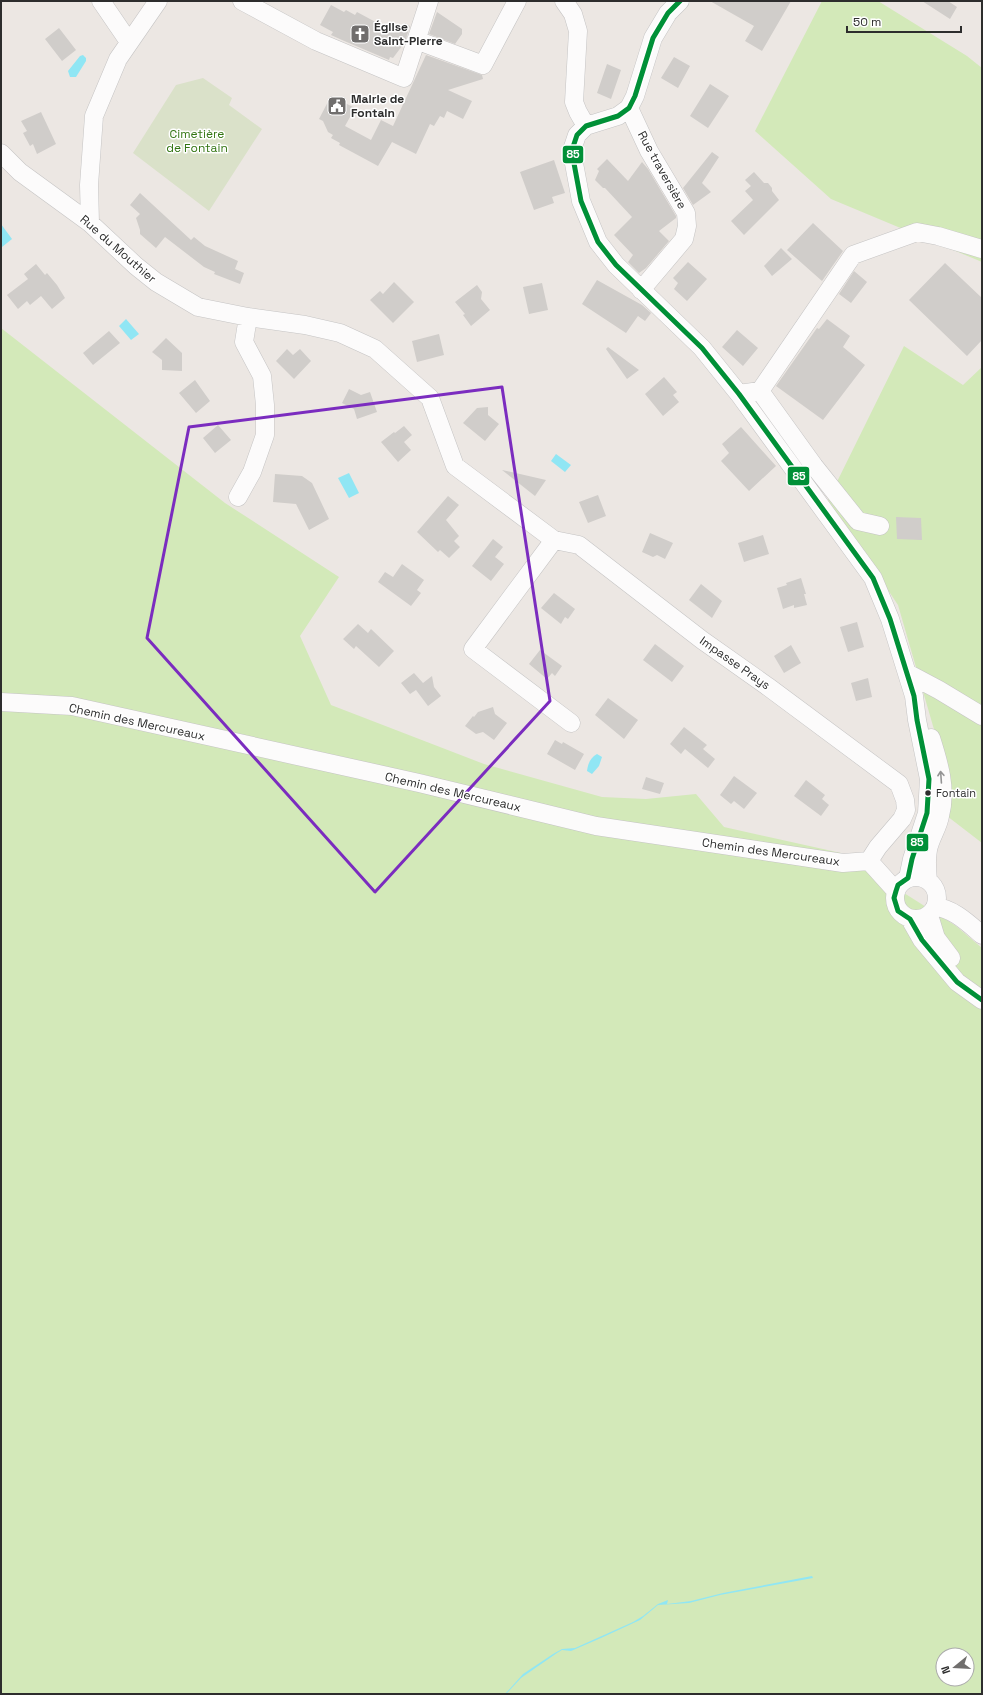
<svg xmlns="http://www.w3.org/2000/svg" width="983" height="1695" viewBox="0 0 983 1695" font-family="'Space Grotesk',sans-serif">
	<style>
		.green { fill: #d3e9b9; fill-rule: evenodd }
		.cemetery { fill: #dae1c9 }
		.water { fill: #90e6f4 }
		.building { fill: #d0cdca }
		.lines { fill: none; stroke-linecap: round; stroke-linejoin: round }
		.minor-casing { stroke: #c5c4c4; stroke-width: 19 }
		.minor { stroke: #fcfbfb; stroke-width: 18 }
		.bus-1-casing { stroke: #fff; stroke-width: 8 }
		.bus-1 { stroke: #009037; stroke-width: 5 }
		.oneway { stroke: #949494 }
		.marked { fill: none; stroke: #7b2cbf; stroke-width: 3; stroke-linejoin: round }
		.bus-dot { fill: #2d2d2d; stroke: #fff; stroke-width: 1.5 }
		.labels { text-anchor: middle; stroke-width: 3; stroke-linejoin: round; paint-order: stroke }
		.bus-label { font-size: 11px; fill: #2d2d2d; stroke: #fff; text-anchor: start }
		.poi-label { font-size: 12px; font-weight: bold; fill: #2d2d2d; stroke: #fff; text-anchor: start }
		.park-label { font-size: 12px; fill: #337513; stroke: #fff }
		.street-label { font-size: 12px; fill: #2d2d2d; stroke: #fff }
		.line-badge { stroke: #fff; stroke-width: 1.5 }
		.badge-label { font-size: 11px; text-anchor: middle; font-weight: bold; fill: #fff }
	</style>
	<rect width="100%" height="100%" fill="#ece7e3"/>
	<!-- green -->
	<path class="green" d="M822 1H878L967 56 982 68V262L831 199 755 131Z
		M1 328 225 503 339 577 300 636 331 705 484 764 602 797 646 799 696 794 724 827 841 853 956 926 982 948V1694H1ZM943 1655H967V1679H943Z
		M904 346 963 385 982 367V843L947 816 950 779 933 726 898 605 828 500Z"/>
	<!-- cemetery -->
	<path class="cemetery" d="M203 78 232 98 229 105 262 129 209 211 133 153 176 85Z"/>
	<!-- water -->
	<path class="water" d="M83 55 86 58V61L76 77H70L68 71 80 56Z
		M1 224 12 239 2 247 1 246Z
		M126 319 139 334 131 340 119 326Z
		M556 454 571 465 565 472 551 461Z
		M349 473 359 493 349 498 338 478Z
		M597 754 602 757 599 766 592 774 587 771C588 764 590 758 597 754Z
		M812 1576 813 1578 720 1595 689 1603 658 1605 640 1620 601 1638 571 1651 562 1650 557 1653 521 1678 507 1693 494 1694H505L523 1674 553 1654 562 1649 575 1648 633 1622 643 1616 658 1604 668 1600 667 1604 691 1601 723 1593Z"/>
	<!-- building -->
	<path class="building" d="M710 1H791L762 51 745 41 754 26Z
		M922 1H948L957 7 950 19Z
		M331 5 344 12 346 10 355 15 357 12 396 33 405 23 410 26 405 42 393 58 390 57 389 60 342 40 331 35 333 32 320 25Z
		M437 12 462 29V34L455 44 429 34Z
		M59 28 76 50 62 61 45 39Z
		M426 55 482 75 483 79 448 90 472 101 463 119 447 111 444 118 440 116 434 126 430 124 416 154 392 142 378 166 339 145 340 143 331 138 333 135 328 132 323 121 319 119 331 96 355 108 345 126 371 140 381 120 393 126Z
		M674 57 690 66 678 88 661 78Z
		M607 64 621 70 611 99 597 93Z
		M710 84 729 96 708 128 690 116Z
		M41 112 56 144 37 154 33 144 30 146 23 133 27 131 21 121Z
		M712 152 719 157 702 183 711 192 693 205 683 188Z
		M607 159 628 181 642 162 648 169 676 216V218L659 231 669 241 646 268 639 273 628 262 633 255 614 235 632 217 605 188H603L595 180 599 171 597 169Z
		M554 160 565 193 552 197 554 203 534 210 520 172Z
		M754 172 764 183H768L772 188V191L779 200 744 235 731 221 753 200 745 191 751 186 745 180Z
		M140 193 191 240 194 237 205 246 238 261 235 269 244 273 240 284 214 274 215 272 204 267 165 237 156 248 140 234V230L136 218 140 214 130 205Z
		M813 223 843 251 822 281 787 250Z
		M781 248 792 259 772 276 764 266Z
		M688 262 707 279 687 301 674 289 678 283 673 278Z
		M945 263 982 298V340L967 356 909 300Z
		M36 264 45 275 47 273 57 285 65 298 52 309 41 296 30 305 27 301 18 309 7 295 28 279 24 274Z
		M854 271 867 282 851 303 839 294Z
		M597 280 642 305 651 313 645 321 638 316 626 333 582 304Z
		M394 282 414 302 393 323 370 300 380 291 383 294Z
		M542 283 548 310 529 314 523 287Z
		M477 285 482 292 481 299 490 310 471 326 463 315 465 314 455 302Z
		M827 319 850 336 843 347 865 365 823 420 776 386 817 328 819 329Z
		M737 330 758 348 743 366 722 347Z
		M109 331 120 343 93 365 83 353Z
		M439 334 444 355 417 362 412 341Z
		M166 338 182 353V371L162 370V360L152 352Z
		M608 347 639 370 627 379 606 349Z
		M287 349 293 355 300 349 311 361 294 379 276 361Z
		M664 377 677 392 673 395 679 402 663 416 645 394Z
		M195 380 210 401 196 413 179 393Z
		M349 389 361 395 370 392 377 412 357 419 354 409 342 403Z
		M488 407V415L499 424 485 441 463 423 477 408Z
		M218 425 231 440 215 453 203 438Z
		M404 426 412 435 404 442 411 450 398 462 381 442 394 432 395 433Z
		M741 427 776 466 749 491 721 461 729 453 722 444Z
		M502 470 546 480 535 496Z
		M275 474 302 476 312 483 329 519 309 530 296 504 273 502Z
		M598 495 606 516 588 523 579 502Z
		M448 496 459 505 446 520 459 536 454 541 460 547 449 558 440 550 438 552 417 532Z
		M896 517 921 518 922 540 897 539Z
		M650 533 673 543 665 559 657 555 653 557 642 552Z
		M763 535 769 554 744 562 738 543Z
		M493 539 503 547 495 557 504 564 491 581 472 566Z
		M402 564 424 580 417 590 421 593 411 606 378 582 385 572 393 577Z
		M801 578 806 594H804L807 605 794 608V605L783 609 777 588 787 585 786 583Z
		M701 584 722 601 712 618 689 600Z
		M554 593 575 609 568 619 565 617 561 624 541 608Z
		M857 622 864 647 848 652 840 627Z
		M358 624 368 633 371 629 394 651 379 667 356 646 354 649 343 639Z
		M655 644 684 666 672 682 643 660Z
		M791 645 801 663 784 673 774 656Z
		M540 650 562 666 555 676 552 673 547 679 529 664Z
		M414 673 423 683 432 676 434 687 441 696 428 706 416 690 410 694 401 683Z
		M868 678 872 697 856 701 851 683Z
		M608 698 638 720 624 739 595 715Z
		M493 707 495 714 507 723 494 740 483 732 476 734 465 726 473 716 474 717 478 712Z
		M684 727 707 745 703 749 715 759 708 768 685 749 681 754 670 744Z
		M555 740 562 744 563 742 584 754 575 770 547 754Z
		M734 776 757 793 744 809 734 801 731 804 720 795Z
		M646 777 664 783 660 794 642 789Z
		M806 780 825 795 822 799 829 805 821 816 794 796Z"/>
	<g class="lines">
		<!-- minor casing -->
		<g class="minor-casing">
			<path id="minor" d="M101 1 129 42
				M242 1 316 41 404 78 429 1
				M564 1 573 14 578 31 574 102 578 112 586 126
				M680 1 668 13 653 38 635 96 629 108 618 116 586 126 577 135 573 147V158L581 201 598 242 616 265 702 348 739 394 873 578 890 619 914 696 917 720 929 779 927 813 912 859 908 878
				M416 40 483 65 517 1
				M629 108 649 151 686 213 687 226 684 239 641 290
				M1 153 20 172 90 223 136 266 156 282 198 307 248 317 305 325 340 333 375 349 430 398 455 466 554 540 579 545 702 640 767 686 899 784 905 800 906 810 902 819 878 847 869 861
				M90 223 89 185 94 116 118 59 158 1
				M760 391 814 466 858 521 880 526
				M739 394 760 391 853 255 917 232 938 236 982 249
				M238 497 252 472 265 435V405L262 376 244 342 248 317
				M554 540 473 649 571 723
				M907 673 939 690 982 716
				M1 702 72 706 419 783 596 826 843 863 869 861
				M869 861 896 891
				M895 898a21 21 0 1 1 42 0a21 21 0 1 1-42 0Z
				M928 881C927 871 926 860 928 850 930 838 938 828 940 816 947 789 939 763 931 738
				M935 907C953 908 969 924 982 935
				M929 915 936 938 951 958
				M910 919 922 940 957 982 982 1000"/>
		</g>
		<!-- minor -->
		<use href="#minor" class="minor"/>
		<!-- bus-1 casing -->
		<g class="bus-1-casing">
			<path id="bus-1" d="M680 1 668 13 653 38 635 96 629 108 618 116 586 126 577 135 573 147V158L581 201 598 242 616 265 702 348 739 394 873 578 890 619 914 696 917 720 929 779 927 813 912 859 908 878 898 885 896 891 894 898 898 911 910 919 922 940 957 982 982 1000"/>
		</g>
		<!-- bus-1 -->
		<use href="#bus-1" class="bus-1"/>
	</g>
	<!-- one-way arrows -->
	<defs><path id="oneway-shaft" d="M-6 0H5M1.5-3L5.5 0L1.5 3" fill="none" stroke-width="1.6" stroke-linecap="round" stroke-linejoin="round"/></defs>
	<use class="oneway" href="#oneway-shaft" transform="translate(941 777) rotate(-94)"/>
	<!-- marked area -->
	<path class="marked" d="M502 387 550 701 375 892 147 638 189 427Z"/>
	<!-- icons -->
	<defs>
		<g id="church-square" transform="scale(1)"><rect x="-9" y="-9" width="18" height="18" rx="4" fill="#706e6d" stroke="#fff"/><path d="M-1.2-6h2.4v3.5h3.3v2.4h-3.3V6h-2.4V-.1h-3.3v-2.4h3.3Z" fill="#fff"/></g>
		<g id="civic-square" transform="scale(1)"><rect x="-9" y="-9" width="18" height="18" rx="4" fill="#706e6d" stroke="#fff"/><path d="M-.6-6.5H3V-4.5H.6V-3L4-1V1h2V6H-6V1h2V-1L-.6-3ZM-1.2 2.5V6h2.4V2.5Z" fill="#fff"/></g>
	</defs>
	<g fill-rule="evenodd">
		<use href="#church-square" x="360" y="34"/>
		<use href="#civic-square" x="337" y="106"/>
	</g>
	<!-- markers -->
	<circle class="bus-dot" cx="928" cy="793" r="3.5"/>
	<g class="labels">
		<!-- bus labels -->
		<g class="bus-label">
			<text x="936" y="797">Fontain</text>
		</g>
		<!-- poi labels -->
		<g class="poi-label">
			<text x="374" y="31">Église<tspan x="374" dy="14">Saint-Pierre</tspan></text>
			<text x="351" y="103">Mairie de<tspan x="351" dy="14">Fontain</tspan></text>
		</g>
		<!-- park labels -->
		<g class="park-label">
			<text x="197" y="138">Cimetière<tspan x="197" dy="14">de Fontain</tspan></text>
		</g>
		<!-- street labels -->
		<g class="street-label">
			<text transform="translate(662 170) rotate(61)" y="4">Rue traversière</text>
			<text transform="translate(118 249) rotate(41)" y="4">Rue du Mouthier</text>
			<text transform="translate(735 663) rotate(35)" y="4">Impasse Prays</text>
			<text transform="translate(137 722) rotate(12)" y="4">Chemin des Mercureaux</text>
			<text transform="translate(453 792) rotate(13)" y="4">Chemin des Mercureaux</text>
			<text transform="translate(771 852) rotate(8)" y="4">Chemin des Mercureaux</text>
		</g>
	</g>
	<g class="line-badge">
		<rect x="562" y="145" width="22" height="19" rx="4" fill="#009037"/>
		<rect x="787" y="466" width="23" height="20" rx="4" fill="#009037"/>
		<rect x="906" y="833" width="23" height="19" rx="4" fill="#009037"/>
	</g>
	<g class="badge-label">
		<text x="573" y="158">85</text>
		<text x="799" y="480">85</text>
		<text x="917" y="846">85</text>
	</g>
	<!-- border -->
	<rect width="983" height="1695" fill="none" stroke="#2d2d2d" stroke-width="4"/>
	<!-- north arrow -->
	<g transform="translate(955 1667) rotate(252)"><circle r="19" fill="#ffffff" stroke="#ababab"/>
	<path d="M0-3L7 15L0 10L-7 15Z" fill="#706e6d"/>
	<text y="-6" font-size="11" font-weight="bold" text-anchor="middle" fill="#2d2d2d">N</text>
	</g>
	<!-- scale -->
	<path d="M847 26v6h114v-6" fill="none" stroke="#2d2d2d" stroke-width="2"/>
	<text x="853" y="26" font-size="12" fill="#2d2d2d" stroke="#ffffff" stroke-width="3" paint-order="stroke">50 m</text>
</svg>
